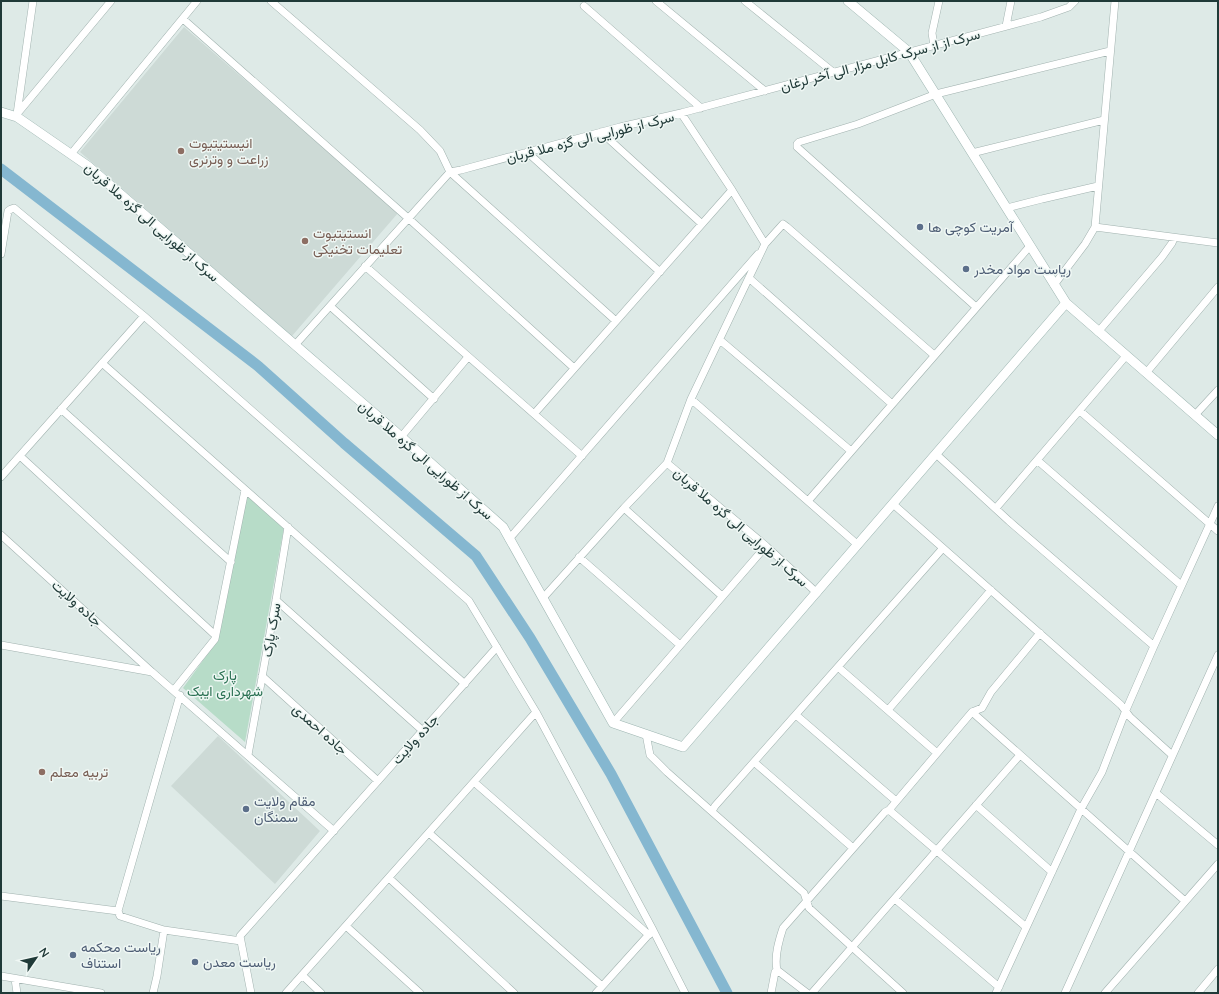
<svg xmlns="http://www.w3.org/2000/svg" width="1219" height="994" viewBox="0 0 1219 994" font-family="Lato,Vazirmatn,sans-serif">
	<style>
		.built { fill: #cddad6 }
		.green { fill: #b7dcc8 }
		.lines { fill: none; stroke-linecap: round; stroke-linejoin: round }
		.river { stroke: #85b7d0; stroke-width: 11 }
		.street-casing { stroke: #a1b2af; stroke-width: 8 }
		.secondary-casing { stroke: #9eb6b2; stroke-width: 10 }
		.street { stroke: #fff; stroke-width: 7 }
		.secondary { stroke: #fff; stroke-width: 9 }
		.education-dot { fill: #8d6e63; stroke: #eff7f4; stroke-width: 1.5 }
		.service-dot { fill: #5c6f8a; stroke: #eff7f4; stroke-width: 1.5 }
		.labels { text-anchor: middle; stroke-width: 3; stroke-linejoin: round; paint-order: stroke }
		.street-label { font-size: 14px; fill: #203a38; stroke: #eff7f4 }
		.education-label { font-size: 14px; fill: #785e54; stroke: #eff7f4; text-anchor: start }
		.service-label { font-size: 14px; fill: #4e5e75; stroke: #eff7f4; text-anchor: start }
		.park-label { font-size: 14px; fill: #2a7153; stroke: #eff7f4 }
	</style>
	<rect width="100%" height="100%" fill="#deeae7"/>
	<!-- built -->
	<path class="built" d="M184 27 398 213 292 336 80 152Z
		M218 736 320 831 275 884 171 786Z"/>
	<!-- green -->
	<path class="green" d="M247 496 284 527 245 742 183 688 217 641Z"/>
	<g class="lines">
		<!-- river -->
		<path class="river" d="M1 169 258 366 344 443 476 556 530 638 611 774 727 993"/>
		<!-- street casing -->
		<g class="street-casing">
			<path id="street" d="M271 1 420 130 440 151 450 172 616 321
				M656 1 765 91
				M745 1 833 72
				M584 6 701 108
				M183 19 408 218 574 368
				M1006 26 1011 1
				M934 46 932 33 939 1
				M681 113 732 190 765 244 691 399 667 463 766 546 817 593
				M17 114 111 1
				M17 114 33 1
				M601 132 702 224
				M527 152 660 272
				M972 153 1104 120
				M71 154 197 1
				M1007 208 1042 199 1098 186
				M1095 227 1218 243
				M765 244 783 224 787 227 934 355
				M1 254 8 211 11 209 14 208 144 316 469 601 536 712 653 930 685 993
				M365 266 582 456
				M749 278 892 404
				M1054 285 1085 244 1095 227 1115 1
				M330 306 434 399
				M976 307 797 147V144L799 142 858 124 936 94 1110 51
				M1098 332 1162 257 1172 243 1174 238
				M720 340 851 451
				M295 345 450 172 461 170 620 127 681 113 1041 17 1069 7 1075 1
				M102 363 465 684
				M1146 373 1218 287
				M691 399 858 545
				M61 409 231 562
				M1080 411 1218 531
				M534 414 732 190
				M1195 415 1218 390
				M401 437 468 357
				M936 454 1009 521 1154 646
				M20 456 215 635
				M1037 460 1181 585
				M1 477 144 316
				M808 501 1030 246
				M893 504 1121 705 1130 717 1172 755
				M624 508 722 596
				M996 508 1126 356
				M1 535 152 672
				M509 539 758 254
				M579 557 680 645
				M543 598 624 508 667 463
				M276 600 423 731
				M1 645 152 672 334 831
				M838 667 937 753
				M262 676 378 781
				M174 690 215 639 245 490
				M888 710 991 590
				M972 712 1185 901
				M796 715 896 801
				M613 723 766 546
				M646 734 650 755 667 772 804 893 809 908 903 993
				M248 755 276 600 288 527
				M754 762 853 848
				M474 782 649 935
				M1156 793 1218 845
				M976 805 1052 872
				M889 810 1026 927
				M712 811 715 806 943 548
				M429 833 602 986
				M389 878 514 993
				M1 896 118 911 180 695
				M895 899 999 987
				M118 911 120 916 164 930 241 941
				M346 926 420 993
				M302 975 321 993
				M1 976 101 993
				M15 979 17 993
				M153 993 157 976 164 930
				M251 993 240 936 497 647
				M286 993 536 712
				M596 993 652 931
				M771 993 775 972 777 970
				M807 993 777 970C774 956 779 940 783 928L885 812 889 810 972 712 982 708 991 692 1040 633
				M812 993 1020 755
				M996 993 1081 809 1102 772 1126 710 1154 646 1218 506
				M1065 993 1218 655
				M1105 993 1218 864
				M1198 993 1218 969"/>
		</g>
		<!-- secondary casing -->
		<g class="secondary-casing">
			<path id="secondary" d="M848 1 909 52 1066 303 1218 435
				M1 112 17 117 88 166 390 427 503 527 613 723 683 747 1066 303"/>
		</g>
		<!-- street -->
		<use href="#street" class="street"/>
		<!-- secondary -->
		<use href="#secondary" class="secondary"/>
	</g>
	<!-- markers -->
	<g class="education-dot">
		<circle cx="181" cy="151" r="4"/>
		<circle cx="305" cy="241" r="4"/>
		<circle cx="42" cy="772" r="4"/>
	</g>
	<g class="service-dot">
		<circle cx="920" cy="227" r="4"/>
		<circle cx="966" cy="269" r="4"/>
		<circle cx="246" cy="809" r="4"/>
		<circle cx="73" cy="955" r="4"/>
		<circle cx="195" cy="962" r="4"/>
	</g>
	<g class="labels">
		<!-- street labels -->
		<g class="street-label">
			<text transform="translate(880 60) rotate(-15)" y="5">سرک از از سرک کابل مزار الی آخر لرغان</text>
			<text transform="translate(590 137) rotate(-14)" y="5">سرک از ظورایی الی گزه ملا قربان</text>
			<text transform="translate(152 222) rotate(41)" y="5">سرک از ظورایی الی گزه ملا قربان</text>
			<text transform="translate(426 460) rotate(41)" y="5">سرک از ظورایی الی گزه ملا قربان</text>
			<text transform="translate(741 527) rotate(41)" y="5">سرک از ظورایی الی گزه ملا قربان</text>
			<text transform="translate(77 603) rotate(42)" y="5">جاده ولایت</text>
			<text transform="translate(271 630) rotate(-80)" y="5">سرک پارک</text>
			<text transform="translate(320 729) rotate(42)" y="5">جاده احمدی</text>
			<text transform="translate(415 739) rotate(-48)" y="5">جاده ولایت</text>
		</g>
		<!-- education labels -->
		<g class="education-label">
			<text x="189" y="148">انیستیتیوت<tspan x="189" dy="16">زراعت و وترنری</tspan></text>
			<text x="313" y="238">انستیتیوت<tspan x="313" dy="16">تعلیمات تخنیکی</tspan></text>
			<text x="50" y="777">تربیه معلم</text>
		</g>
		<!-- service labels -->
		<g class="service-label">
			<text x="928" y="232">آمریت کوچی ها</text>
			<text x="974" y="274">ریاست مواد مخدر</text>
			<text x="254" y="806">مقام ولایت<tspan x="254" dy="16">سمنگان</tspan></text>
			<text x="81" y="952">ریاست محکمه<tspan x="81" dy="16">استناف</tspan></text>
			<text x="203" y="967">ریاست معدن</text>
		</g>
		<!-- park labels -->
		<g class="park-label">
			<text x="225" y="680">پارک<tspan x="225" dy="16">شهرداری ایبک</tspan></text>
		</g>
	</g>
	<!-- border -->
	<rect width="1219" height="994" fill="none" stroke="#203a38" stroke-width="4"/>
	<!-- north arrow -->
	<g transform="translate(36 958) rotate(56)" stroke="#eff7f4" stroke-width="3" paint-order="stroke">
	<path d="M0-3L7 15L0 10L-7 15Z" fill="#203a38"/>
	<text y="-6" font-size="11" font-weight="bold" text-anchor="middle" fill="#203a38">N</text>
	</g>
</svg>
